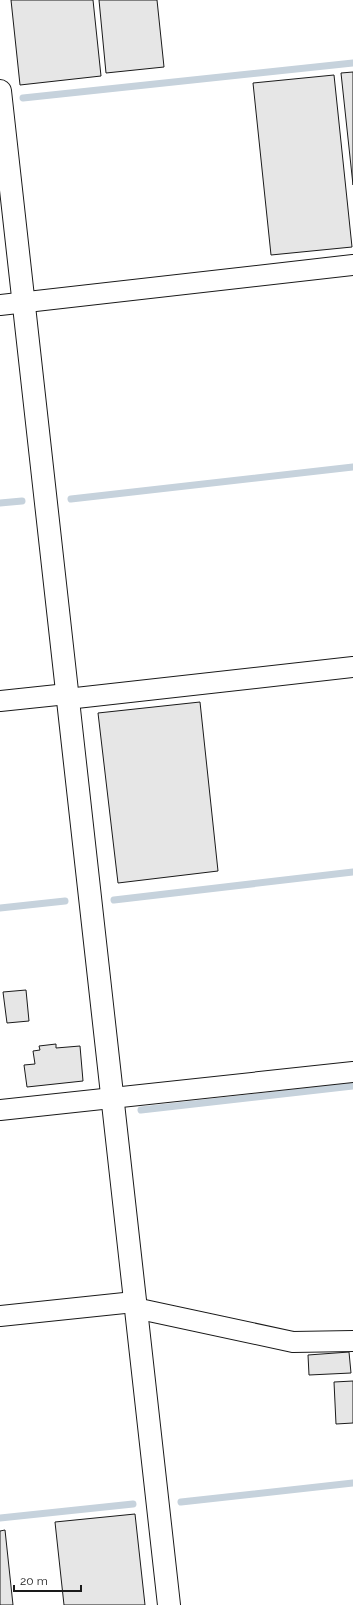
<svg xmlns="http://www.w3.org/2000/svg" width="353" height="1605" viewBox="0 0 353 1605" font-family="Raleway,sans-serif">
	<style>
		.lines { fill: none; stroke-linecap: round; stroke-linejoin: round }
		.stream { stroke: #c6d2dc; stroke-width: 7 }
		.building { fill: #e6e6e6; stroke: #1a1a1a }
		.street-casing { stroke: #1a1a1a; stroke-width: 22 }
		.secondary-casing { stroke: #1a1a1a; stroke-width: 24 }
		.street { stroke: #fff; stroke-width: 20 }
		.secondary { stroke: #fff; stroke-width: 22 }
	</style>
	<rect width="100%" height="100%" fill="#fff"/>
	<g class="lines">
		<!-- stream -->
		<path class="stream" d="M23 98 353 63
			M71 499 353 467
			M0 503 22 501
			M114 900 353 872
			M0 908 65 901
			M141 1110 353 1086
			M181 1502 353 1483
			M0 1518 133 1504"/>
	</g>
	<!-- building -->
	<path class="building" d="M11 0H93L101 76 20 85Z
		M99 0H157L164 67 106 73Z
		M353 72V185L341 73Z
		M334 75 352 247 271 255 253 83Z
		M200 702 218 871 118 883 98 713Z
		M26 990 29 1021 7 1023 3 992Z
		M56 1044V1048L80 1046 83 1081 27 1087 24 1065 35 1064 33 1051 40 1050 39 1046Z
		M349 1352 351 1373 309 1375 308 1355Z
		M353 1381V1423L336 1424 334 1382Z
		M135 1514 145 1605H64L55 1522Z
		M5 1530 13 1605H0V1531Z"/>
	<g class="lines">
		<!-- street casing -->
		<g class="street-casing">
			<path id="street" d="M0 305 353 265
				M67 699 353 667
				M0 701 67 694
				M0 1110 353 1072
				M135 1308 293 1342 353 1341
				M0 1316 134 1302"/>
		</g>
		<!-- secondary casing -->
		<g class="secondary-casing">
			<path id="secondary" d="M0 91 169 1605"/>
		</g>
		<!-- street -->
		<use href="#street" class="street"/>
		<!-- secondary -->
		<use href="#secondary" class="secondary"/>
	</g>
	<!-- scale -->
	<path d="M14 1585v6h67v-6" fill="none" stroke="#1a1a1a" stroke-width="2"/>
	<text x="20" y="1585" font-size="12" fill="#1a1a1a" stroke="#ffffff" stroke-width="3" paint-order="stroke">20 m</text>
</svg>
